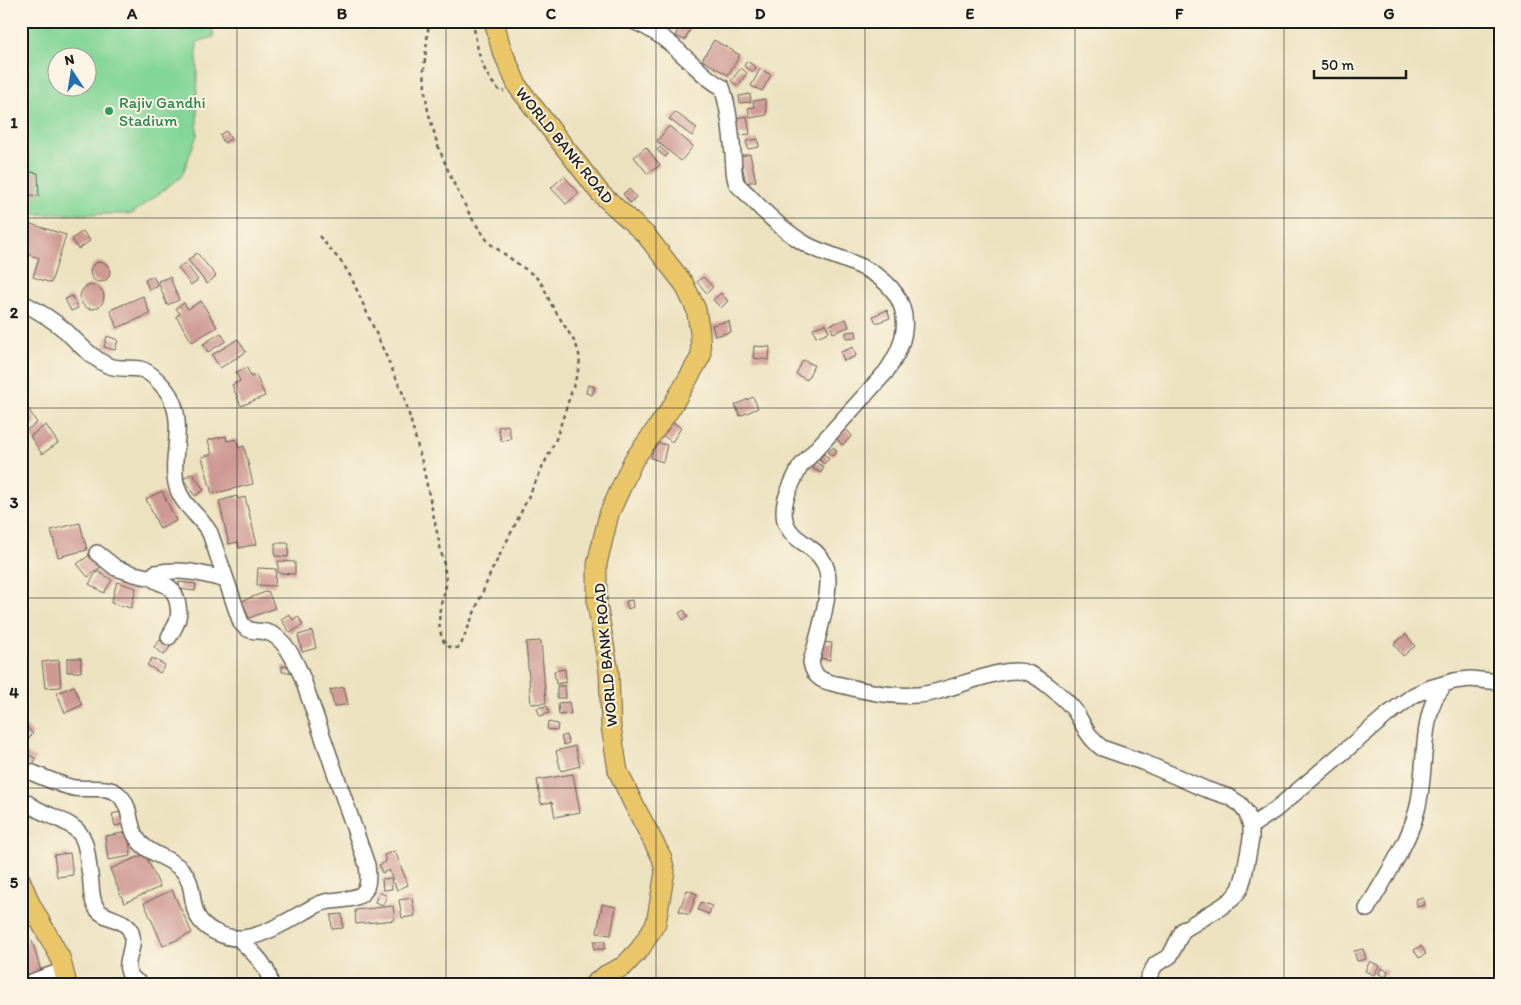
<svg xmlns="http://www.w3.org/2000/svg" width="1521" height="1005" viewBox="0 0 1521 1005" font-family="Itim,sans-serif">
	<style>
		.green { fill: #84d698; stroke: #50795a; fill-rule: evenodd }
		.building { fill: #ce9993 }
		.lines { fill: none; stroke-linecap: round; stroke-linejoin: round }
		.minor-casing { stroke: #656155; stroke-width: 18 }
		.major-casing { stroke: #656155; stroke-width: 21 }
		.path { stroke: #656155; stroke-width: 2.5; stroke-dasharray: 4 4; stroke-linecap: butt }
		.minor { stroke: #fff; stroke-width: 15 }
		.major { stroke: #ebc669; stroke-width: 19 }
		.grid { fill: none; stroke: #1c1c1c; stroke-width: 1; stroke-opacity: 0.55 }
		.leisure-dot { fill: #2e9e5b; stroke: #fcf5e5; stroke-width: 2 }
		.labels { text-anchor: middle; stroke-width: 4; stroke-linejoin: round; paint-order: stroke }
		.leisure-label { font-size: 16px; fill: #27864d; stroke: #fcf5e5; text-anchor: start }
		.street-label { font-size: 16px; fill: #1c1c1c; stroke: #fcf5e5 }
		.neatline { fill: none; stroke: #1c1c1c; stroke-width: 2 }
		.grid-label { font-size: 16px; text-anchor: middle; font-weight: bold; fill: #1c1c1c }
	</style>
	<rect width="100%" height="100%" fill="#fcf5e5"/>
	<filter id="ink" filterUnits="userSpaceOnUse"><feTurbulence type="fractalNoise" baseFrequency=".02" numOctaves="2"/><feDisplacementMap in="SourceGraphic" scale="10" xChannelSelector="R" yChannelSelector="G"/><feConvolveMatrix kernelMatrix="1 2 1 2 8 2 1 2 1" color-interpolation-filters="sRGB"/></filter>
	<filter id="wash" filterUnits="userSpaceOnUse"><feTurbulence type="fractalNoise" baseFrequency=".0096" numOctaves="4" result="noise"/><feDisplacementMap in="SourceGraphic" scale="20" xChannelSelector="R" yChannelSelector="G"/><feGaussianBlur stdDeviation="1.12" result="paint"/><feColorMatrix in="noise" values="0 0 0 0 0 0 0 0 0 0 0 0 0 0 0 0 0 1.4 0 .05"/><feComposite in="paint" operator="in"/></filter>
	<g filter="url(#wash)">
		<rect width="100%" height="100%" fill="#ece2c0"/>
		<!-- green -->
		<path class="green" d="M21 21H211L214 37 197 42V135L182 176 132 214H21ZM58 58H88V88H58Z"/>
		<g id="blocks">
			<!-- building -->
			<path class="building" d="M682 21 692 25 685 40 675 36Z
				M714 40 740 55 728 75 702 60Z
				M747 61 756 67 753 72 744 66Z
				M741 68 747 73 738 86 731 81Z
				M760 69 771 75 762 91 751 86Z
				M750 94 751 102 740 103 739 96Z
				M765 99 767 115 750 118 748 108 754 107 753 101Z
				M675 112 697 128 692 136 669 119Z
				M747 116 750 134 739 135 736 118Z
				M669 126 693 146 681 161 657 141Z
				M226 131 231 139 224 143 220 135Z
				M758 139 759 147 748 149 746 141Z
				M646 147 660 165 648 174 634 157Z
				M660 147 668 154 665 157 657 150Z
				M750 154 756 181 746 183 740 156Z
				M21 171 38 173 39 196 21 194Z
				M564 176 579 193 566 204 551 188Z
				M629 189 636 197 630 203 623 194Z
				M21 221 66 235 51 283 33 277 39 258 23 253 21 257Z
				M83 231 90 241 78 249 72 239Z
				M197 253 216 276 207 284 188 260Z
				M90 272a10 10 0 1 1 20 0a10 10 0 1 1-20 0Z
				M185 263 198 280 191 285 178 268Z
				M153 276 158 286 149 290 145 280Z
				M170 277 179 300 167 305 158 281Z
				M703 277 713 287 707 293 697 282Z
				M80 297a12 12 0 1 1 24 0a12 12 0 1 1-24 0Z
				M721 293 728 301 721 308 713 300Z
				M72 296 78 308 71 311 65 299Z
				M143 296 150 314 117 328 110 310Z
				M201 301 217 327 192 342 176 316 180 314 176 308 184 303 188 309Z
				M887 310 890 318 876 323 873 316Z
				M846 319 849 327 833 333 830 325Z
				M729 321 731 332 715 336 712 325Z
				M826 324 829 332 816 337 813 328Z
				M856 331 857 337 846 338V332Z
				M221 333 226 341 208 352 203 344Z
				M107 336 118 340 115 350 104 347Z
				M238 339 246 352 220 368 212 355Z
				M754 346 770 347 769 360 753 358Z
				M853 347 856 356 844 361 841 352Z
				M803 360 814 365 807 380 796 374Z
				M247 368 251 377 256 375 265 396 241 406 232 385 240 381 236 372Z
				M588 385 595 387 592 395 586 393Z
				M753 397 758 408 740 416 735 405Z
				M27 407 37 423 21 433V410Z
				M671 421 681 428 672 442 662 435Z
				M46 425 58 443 42 454 30 436Z
				M508 425 511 439 501 441 498 427Z
				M846 429 852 436 842 445 836 438Z
				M226 436 227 441 236 439 239 448 244 446 253 484 212 494 202 457 212 454 208 440Z
				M655 442 667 445 663 462 651 458Z
				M834 447 837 452 832 456 828 452Z
				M824 454 829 459 824 464 819 459Z
				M815 462 824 467 821 473 812 468Z
				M192 473 204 490 195 496 183 479Z
				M162 491 176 521 160 529 146 499Z
				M237 496 238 499 245 497 257 544 239 548 238 542 229 544 219 501Z
				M80 523 87 550 58 557 51 530Z
				M275 543H289L288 557 275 556Z
				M91 554 101 567 88 577 77 564Z
				M278 561 295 562V574L278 573Z
				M258 568 276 569 275 586 257 585Z
				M97 571 112 580 104 593 89 584Z
				M117 582 136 588 131 608 111 603Z
				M179 582 196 584 195 591 179 589Z
				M268 591 275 608 249 618 242 601Z
				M632 600 633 607 628 609 626 601Z
				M684 610 688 617 683 620 679 613Z
				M289 614 293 620 298 616 303 625 290 633 281 619Z
				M312 631 316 648 302 652 298 635Z
				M1406 634 1415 646 1403 656 1394 644Z
				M160 640 170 647 164 655 154 647Z
				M541 641 546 703 531 704 526 642Z
				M822 642 832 643 830 660 820 658Z
				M67 658H81V672H67Z
				M152 658 165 665 160 673 147 665Z
				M59 660 61 687 45 688 42 662Z
				M282 666 291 667V672H282Z
				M565 669 566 682 556 684 554 671Z
				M74 686 82 705 65 713 57 693Z
				M557 686H565L566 698H557Z
				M344 687 348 704 334 707 330 690Z
				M569 702 571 714 559 715 558 703Z
				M547 706 549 713 540 716 537 708Z
				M548 722 558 724 557 731 547 729Z
				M24 724 33 734 28 739 21 732V727Z
				M566 735 569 743 564 745 561 737Z
				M575 746 580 766 561 771 556 751Z
				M25 752 36 759 31 767 21 761V758Z
				M573 774 580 812 555 817 552 802 541 804 537 780Z
				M120 812 123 824 115 826 112 814Z
				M128 832 131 856 108 860 105 836Z
				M395 851 408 885 397 890 389 870 382 873 379 865 386 862 384 855Z
				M70 853 73 875 57 877 54 855Z
				M145 854 160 887 124 903 110 869Z
				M391 878 392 889 383 890 382 879Z
				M172 890 192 933 163 946 144 903Z
				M687 890 697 894 689 915 679 911Z
				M379 892 387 896 383 905 375 902Z
				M1423 897 1425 905 1417 907 1416 899Z
				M412 898 415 916 402 918 399 900Z
				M701 902 712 906 709 914 698 910Z
				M602 904 616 907 611 935 597 933Z
				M393 906 395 920 356 924 355 910Z
				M342 914 343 928 332 929 331 915Z
				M32 941 41 971 21 976V944Z
				M594 941H605V949H594Z
				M1421 946 1426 954 1419 958 1414 950Z
				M1363 949 1366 959 1357 961 1354 951Z
				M1370 961 1379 966 1374 975 1365 971Z
				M1381 968 1388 971 1386 977 1379 974Z"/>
		</g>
	</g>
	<g filter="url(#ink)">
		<use href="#blocks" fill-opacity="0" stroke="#656155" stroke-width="1"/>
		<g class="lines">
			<!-- minor casing -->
			<g class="minor-casing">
				<path id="minor" d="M633 21C653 29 670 42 685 57 698 68 706 79 722 87 729 108 731 132 733 154 734 163 733 177 737 184 741 189 747 193 751 198 768 216 787 234 809 246 826 254 845 259 862 267 911 291 916 331 885 373L800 467C790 486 775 513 791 532 795 538 803 542 809 547 817 552 825 561 827 571 832 592 817 640 811 662 814 682 828 682 845 686 867 692 893 697 917 695 948 694 1001 663 1028 673 1040 677 1067 700 1075 711 1083 724 1089 739 1102 748L1145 763 1205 789 1229 797 1240 804 1247 814 1251 826V839L1244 876 1240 889 1232 899 1221 907 1183 930 1170 956 1156 964 1151 972 1146 984
					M21 302C37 310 52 319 66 331 78 343 91 357 107 365 117 370 129 367 140 369 151 371 168 390 172 400 185 429 169 461 177 487 182 505 201 517 210 533L241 623C249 633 255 630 266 632 283 635 296 662 302 677L367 865C372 899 358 898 330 901 321 902 314 906 306 911 287 921 258 940 236 938 228 938 222 935 215 932 183 916 200 891 183 871 170 856 145 855 135 835 128 821 131 805 118 794 108 785 88 790 74 788 59 785 36 774 21 768
					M97 553 116 568 134 574 152 578
					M169 637C172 631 177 625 178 618 180 610 177 594 170 588 165 583 157 583 152 578L155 573C180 568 201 573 226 580
					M21 799C28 803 34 808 41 811 56 819 78 824 84 841 88 852 88 864 90 875 92 886 90 899 97 909 105 920 126 918 131 932 138 953 114 968 140 984
					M1251 826 1275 810 1387 715 1414 695 1430 688 1454 681 1470 679 1500 682
					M1367 909C1385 877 1408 845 1417 810 1426 775 1421 737 1433 703 1435 696 1441 690 1445 684
					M238 938C250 950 270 966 270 984
					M26 984 64 970"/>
			</g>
			<!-- major casing -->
			<g class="major-casing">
				<path id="major" d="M494 21 501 48 518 87 600 193 646 235 684 284 696 309 700 333 701 356 671 408 633 461 609 514 597 564V604L609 672 611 727 618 771 633 803 662 858 665 872 656 923 640 949 624 966 606 975 594 984
					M21 881 30 903 60 957 67 984"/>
			</g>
			<!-- path -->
			<path class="path" d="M473 21C477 48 480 72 501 92L504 91
				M319 236 343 264 351 277 404 396 422 462 444 565C445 571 446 578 446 585 445 593 441 601 440 609 438 622 439 654 460 647L491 572 513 529 556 439 575 381 579 367 580 358 576 344 551 304 543 286 536 277 528 271 489 243 471 217 453 182 438 146 428 111 425 90 424 69 429 21"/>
			<!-- minor -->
			<use href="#minor" class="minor"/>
			<!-- major -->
			<use href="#major" class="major"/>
		</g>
	</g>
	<!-- grid -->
	<path class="grid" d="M237 21V984M446 21V984M656 21V984M865 21V984M1075 21V984M1284 21V984M21 218H1500M21 408H1500M21 598H1500M21 788H1500"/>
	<!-- markers -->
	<circle class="leisure-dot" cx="109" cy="111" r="5"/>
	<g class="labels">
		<!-- leisure labels -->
		<g class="leisure-label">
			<text x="119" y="108">Rajiv Gandhi<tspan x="119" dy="18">Stadium</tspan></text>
		</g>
		<!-- street labels -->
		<g class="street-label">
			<text transform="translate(565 145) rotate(51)" y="6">WORLD BANK ROAD</text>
			<text transform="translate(605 655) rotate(-95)" y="6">WORLD BANK ROAD</text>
		</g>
	</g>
	<!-- margin -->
	<rect width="1521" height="1005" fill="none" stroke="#fcf5e5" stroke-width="55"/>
	<!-- north arrow -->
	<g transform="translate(72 72) rotate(348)"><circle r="24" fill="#fcf5e5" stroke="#a29e95"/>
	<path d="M0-4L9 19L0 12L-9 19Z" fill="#1f6fb2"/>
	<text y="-8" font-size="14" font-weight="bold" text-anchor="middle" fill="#1c1c1c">N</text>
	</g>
	<!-- scale -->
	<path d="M1314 70v8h92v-8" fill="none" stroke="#1c1c1c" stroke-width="2.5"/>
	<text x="1321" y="70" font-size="15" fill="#1c1c1c" stroke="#fcf5e5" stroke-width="4" paint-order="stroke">50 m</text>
	<rect x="28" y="28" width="1466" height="950" class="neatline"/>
	<g class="grid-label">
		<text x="132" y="19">A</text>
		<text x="342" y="19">B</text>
		<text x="551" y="19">C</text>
		<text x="760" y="19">D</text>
		<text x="970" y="19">E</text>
		<text x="1179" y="19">F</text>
		<text x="1389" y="19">G</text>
		<text x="14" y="128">1</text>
		<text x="14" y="318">2</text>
		<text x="14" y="508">3</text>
		<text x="14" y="698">4</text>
		<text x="14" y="888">5</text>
	</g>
</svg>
